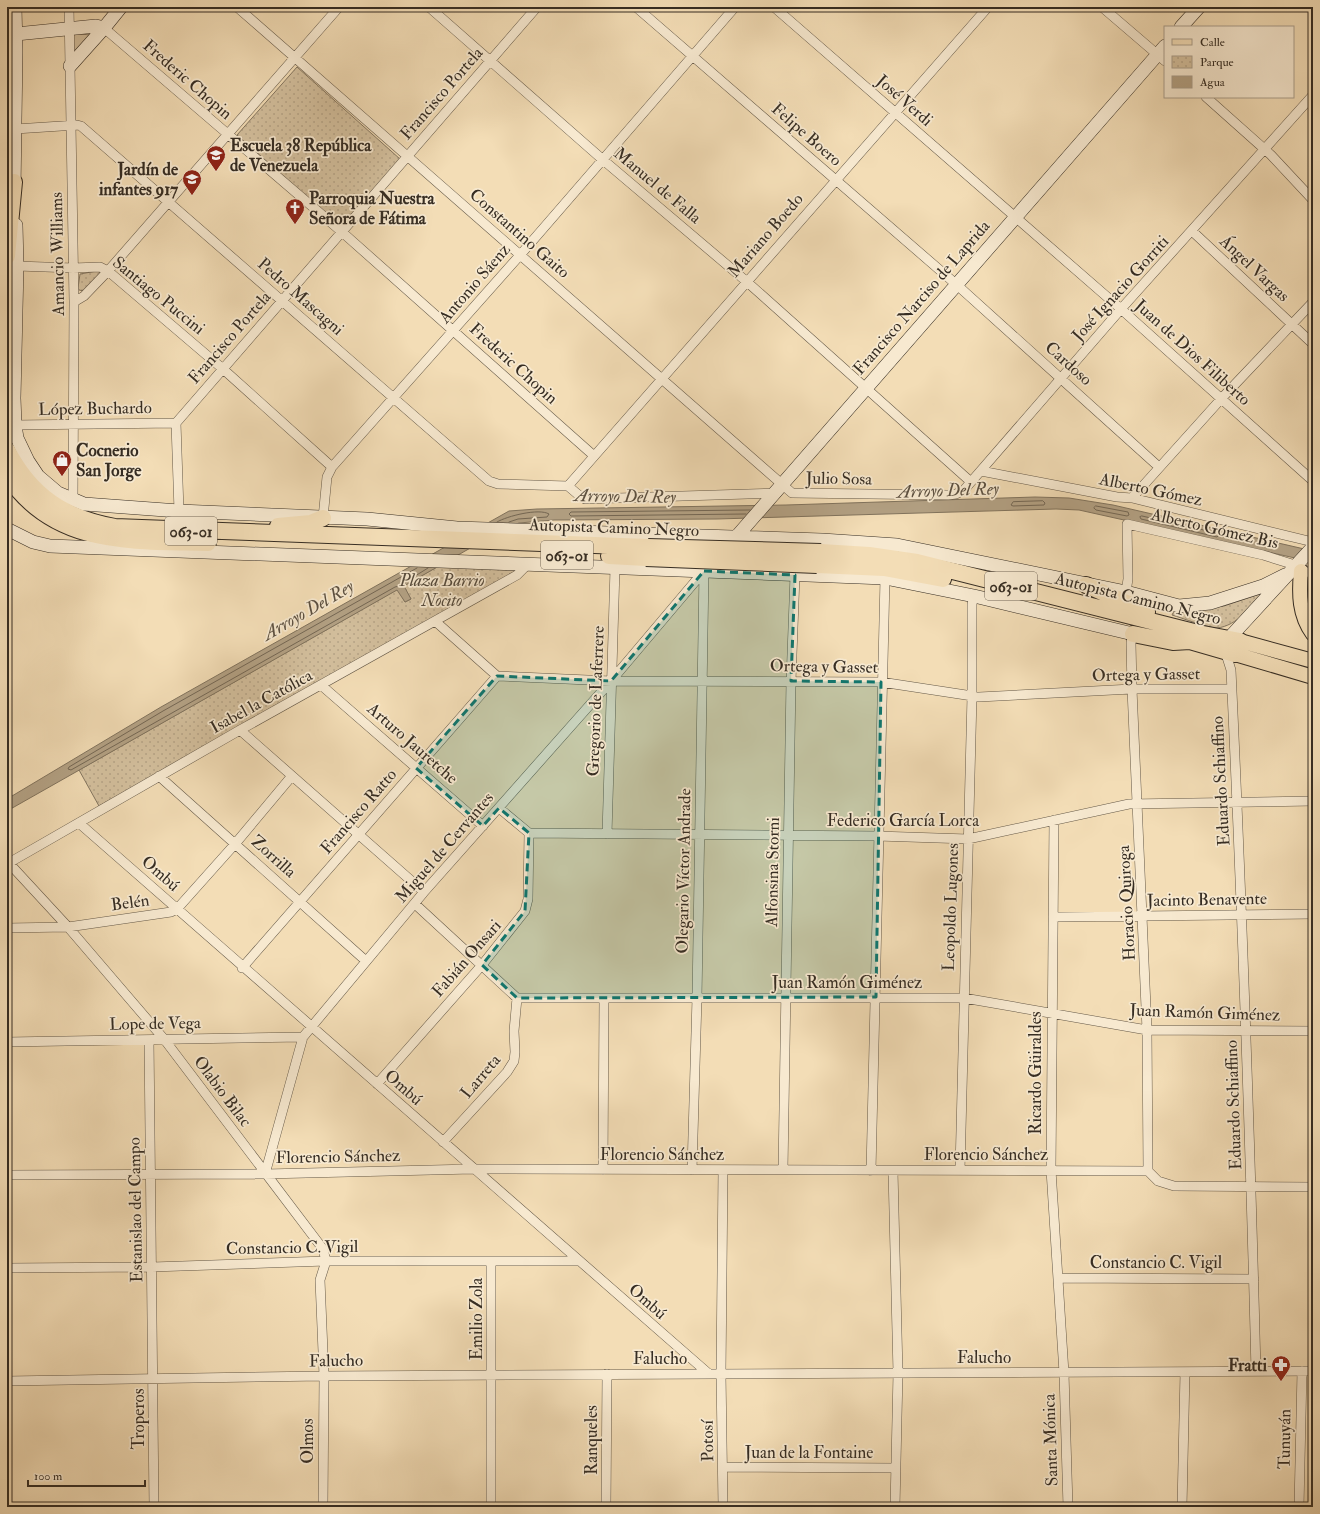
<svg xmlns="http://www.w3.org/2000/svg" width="1320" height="1514" viewBox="0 0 1320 1514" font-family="'IM FELL Double Pica',serif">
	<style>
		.grass { fill: #d3bf9d; stroke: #847660 }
		.park { fill: url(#park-dots); stroke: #847660 }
		.water { fill: #b3a184; stroke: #81735d }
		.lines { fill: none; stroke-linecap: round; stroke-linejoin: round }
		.shore { stroke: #746754; stroke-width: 1 }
		.street-casing { stroke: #655948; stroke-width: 10 }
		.secondary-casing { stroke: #362d23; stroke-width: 14 }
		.primary-casing { stroke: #362d23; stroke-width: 16 }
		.highway-casing { stroke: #362d23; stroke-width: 18 }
		.street { stroke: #f7e9d0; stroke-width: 9 }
		.secondary { stroke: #f7e9d0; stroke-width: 13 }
		.primary { stroke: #f3ddb6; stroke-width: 14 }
		.highway { stroke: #f3ddb6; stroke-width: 16 }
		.highway-bridge-casing { stroke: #362d23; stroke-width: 18; stroke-linecap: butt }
		.highway-bridge { stroke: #f3ddb6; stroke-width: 16 }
		.marked { fill: #0f766e; fill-opacity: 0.2; stroke: #0f766e; stroke-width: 3; stroke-dasharray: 8 5; stroke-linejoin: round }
		.labels { text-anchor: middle; stroke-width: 3.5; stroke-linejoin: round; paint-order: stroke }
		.shield { fill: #f7e9d0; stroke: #706557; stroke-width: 1 }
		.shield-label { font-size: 16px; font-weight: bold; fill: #362d23 }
		.street-label { font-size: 17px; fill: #362d23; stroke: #f7e9d0 }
		.poi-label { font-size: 17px; font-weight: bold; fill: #362d23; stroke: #f7e9d0; text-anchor: start }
		.park-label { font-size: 17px; font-style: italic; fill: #554a3b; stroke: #f7e9d0 }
		.water-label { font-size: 18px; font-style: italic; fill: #5c5040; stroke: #f7e9d0 }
	</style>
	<defs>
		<pattern id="park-dots" width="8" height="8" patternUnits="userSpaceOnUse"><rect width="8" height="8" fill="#d3bf9d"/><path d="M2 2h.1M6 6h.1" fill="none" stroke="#b6a487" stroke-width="1.8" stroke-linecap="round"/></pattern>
	</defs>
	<rect width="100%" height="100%" fill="#f3ddb6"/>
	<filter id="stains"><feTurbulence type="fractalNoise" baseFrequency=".005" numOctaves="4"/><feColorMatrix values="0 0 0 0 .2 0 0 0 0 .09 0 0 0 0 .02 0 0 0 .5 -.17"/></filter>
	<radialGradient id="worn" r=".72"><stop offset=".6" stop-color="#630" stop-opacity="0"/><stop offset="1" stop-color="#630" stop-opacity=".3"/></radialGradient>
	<!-- grass -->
	<path class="grass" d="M73 33 90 35 74 52Z"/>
	<!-- park -->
	<path class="park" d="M297 67 400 159 340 227 237 135Z
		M97 271 101 273 84 291 79 290 78 288 80 274Z
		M437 567 513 569 515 571 512 575 99 806 79 770 398 589 405 602 411 599 403 586Z
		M1266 592C1253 605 1237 626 1217 628 1208 628 1182 618 1172 615L1174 611 1224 606Z"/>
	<!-- water -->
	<path class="water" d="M1035 497 1069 498 1113 505 1313 551V562L1079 510 1056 509 717 519 554 520 519 523 507 527 404 586 411 599 405 602 397 590 7 811V799L161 707 509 511 537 509 786 505Z"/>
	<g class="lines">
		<!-- shore -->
		<path class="shore" d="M1043 501 1045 503 1044 505 1013 506 1011 505 1013 502Z
			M1096 506 1128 512 1129 515 1127 516 1096 510 1094 508Z
			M746 514 571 516 569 514 571 512 750 510
			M1142 516 1217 533 1219 535 1217 537 1141 519 1140 517Z
			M497 522C507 516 539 508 549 514L547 517 518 519 509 522
			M417 568 163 711 69 767 68 769 71 770 395 587 399 586 428 568"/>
		<!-- street casing -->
		<g class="street-casing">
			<path id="street" d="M69 7 74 302 73 501
				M237 7 792 493 948 495 956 494 964 490 1121 309 1313 95
				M429 7 602 159 746 281 971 482
				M636 7 957 285 1159 467
				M774 7 1121 309 1313 481
				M1102 7 1165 61
				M1310 7 1313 9
				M104 28 342 232 593 455
				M1206 97 1271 155 1313 200
				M15 129 77 125 81 126 489 481 498 484 568 486
				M1192 231 1313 344
				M17 266 73 268 100 267 108 271 223 369 332 467
				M74 302 84 296 108 271 339 7
				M15 425 176 423
				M981 471 1117 497 1132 498 1313 542
				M568 486 988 7
				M568 486 581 497 585 499 777 493
				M1132 498 1221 399 1313 302
				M179 511 176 423 537 7
				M323 518 327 477 332 467 521 254 735 7
				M1301 571 1313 573
				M1126 592 1128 579 1127 524 1263 555 1295 565
				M435 621 497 676 611 681 881 682 979 697 1132 689H1232
				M1133 634 1131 643 1132 689 1147 1030 1148 1171
				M1225 651 1231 670C1242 904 1250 1137 1256 1371
				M321 685 483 826
				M240 730 424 892
				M159 776 366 961
				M499 808 529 833 877 836 968 839 1129 804 1313 801
				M1054 820 1051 1170 1064 1373 1068 1507
				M79 823 709 1374
				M607 834 615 568
				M7 861 68 927 164 1039 323 1249 326 1261 320 1280 324 1376 323 1507
				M7 864 240 730 517 575 528 564
				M415 904 517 998H964L1147 1030 1313 1031
				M1053 917 1313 914
				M7 928 68 927 171 912 177 909 235 844 291 777
				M242 968 497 676
				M149 1040 154 1507
				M7 1042 303 1037
				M377 1084 482 965 525 911 528 899 529 833
				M443 1142 507 1072 514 1061 515 1052 514 1031 517 998
				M603 1170 604 999
				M692 1170 697 998 704 571
				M783 1170 791 681 795 575
				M960 1170 972 696V604L974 596
				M871 1171 885 578
				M893 1171 898 1373 895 1507
				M265 1174 303 1037 424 892 611 681 704 571
				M7 1175 265 1174 473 1169 1148 1171 1158 1181 1174 1186 1313 1187
				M491 1262V1507
				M7 1268 152 1267 326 1261H577
				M1059 1278 1254 1279
				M7 1381 324 1376 1313 1371
				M723 1467 895 1468
				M606 1507 607 1374
				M723 1507 721 1374 723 1170
				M1182 1507 1185 1372
				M1299 1507 1302 1371"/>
		</g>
		<!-- secondary casing -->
		<g class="secondary-casing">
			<path id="secondary" d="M1181 27 1199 7
				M16 34 96 26 104 28 121 7
				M70 66 104 28
				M14 191 16 51 15 7
				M16 225 17 266 14 398 15 425 17 438 28 461 38 476 58 493 84 504 179 511 367 519 457 528 822 540 897 545 1126 592 1179 606 1210 603 1263 586 1285 575
				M7 529 33 542 50 546 885 578 974 596 1133 634
				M731 543 1165 46
				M1226 645 1233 634 1313 547"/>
		</g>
		<!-- primary casing -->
		<g class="primary-casing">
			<path id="primary" d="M1301 571C1299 594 1299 615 1313 634
				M1240 641 1313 661
				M1235 654 1313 677"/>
		</g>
		<!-- highway casing -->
		<g class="highway-casing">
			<path id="highway" d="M7 256 14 182
				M7 450C31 496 64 518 115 527L648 547
				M7 475C54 547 133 541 208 543
				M278 526 311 523 323 518
				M821 552 869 555 917 562 1198 633 1240 641
				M609 556 646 558
				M817 565 884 568 943 579
				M1086 585 1147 612
				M1133 634 1173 642 1190 641
				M1190 641 1235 654"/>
		</g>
		<!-- street -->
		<use href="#street" class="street"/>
		<!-- secondary -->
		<use href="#secondary" class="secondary"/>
		<!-- primary -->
		<use href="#primary" class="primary"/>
		<!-- highway -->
		<use href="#highway" class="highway"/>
		<!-- highway-bridge casing -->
		<g class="highway-bridge-casing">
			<path id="highway-bridge" d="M648 547 821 552
				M646 558 817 565"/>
		</g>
		<!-- highway-bridge -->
		<use href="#highway-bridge" class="highway-bridge"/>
	</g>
	<!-- marked area -->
	<path class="marked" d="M704 571 795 575 791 681 881 682 876 997 517 998 482 965 525 911 529 833 499 808 483 826 416 768 497 676 611 681Z"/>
	<!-- icons -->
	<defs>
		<g id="school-pin" transform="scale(1)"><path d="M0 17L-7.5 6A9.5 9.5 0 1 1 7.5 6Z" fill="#8f2418" stroke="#f7e9d0"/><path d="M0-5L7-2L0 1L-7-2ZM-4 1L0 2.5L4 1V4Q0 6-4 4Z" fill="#fff"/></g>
		<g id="church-pin" transform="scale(1)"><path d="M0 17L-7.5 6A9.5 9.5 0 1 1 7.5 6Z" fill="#8f2418" stroke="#f7e9d0"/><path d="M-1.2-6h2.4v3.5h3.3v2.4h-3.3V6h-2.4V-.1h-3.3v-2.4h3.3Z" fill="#fff"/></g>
		<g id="shop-pin" transform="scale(1)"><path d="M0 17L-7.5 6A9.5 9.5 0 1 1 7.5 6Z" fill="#8f2418" stroke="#f7e9d0"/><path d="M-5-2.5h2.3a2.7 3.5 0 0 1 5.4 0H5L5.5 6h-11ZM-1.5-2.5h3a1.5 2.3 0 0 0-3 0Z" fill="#fff"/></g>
		<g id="pharmacy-pin" transform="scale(1)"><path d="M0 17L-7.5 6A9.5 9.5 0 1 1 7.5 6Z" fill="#8f2418" stroke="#f7e9d0"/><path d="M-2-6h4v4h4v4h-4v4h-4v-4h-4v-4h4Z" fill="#fff"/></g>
	</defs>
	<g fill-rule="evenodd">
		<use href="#school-pin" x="216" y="155"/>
		<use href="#school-pin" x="192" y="179"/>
		<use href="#church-pin" x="295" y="208"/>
		<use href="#shop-pin" x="62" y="460"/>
		<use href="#pharmacy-pin" x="1281" y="1365"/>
	</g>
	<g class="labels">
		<!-- shield labels -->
		<g class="shield">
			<rect x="165" y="517" width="52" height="28" rx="3"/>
			<rect x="541" y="541" width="52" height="28" rx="3"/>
			<rect x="985" y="572" width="52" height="28" rx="3"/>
		</g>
		<g class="shield-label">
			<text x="191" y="537">063-01</text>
			<text x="567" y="561">063-01</text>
			<text x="1011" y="592">063-01</text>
		</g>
		<!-- street labels -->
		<g class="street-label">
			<text transform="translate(188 79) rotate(41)" y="6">Frederic Chopin</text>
			<text transform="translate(441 93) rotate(-49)" y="6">Francisco Portela</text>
			<text transform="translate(905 100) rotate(41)" y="6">José Verdi</text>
			<text transform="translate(807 134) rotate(41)" y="6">Felipe Boero</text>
			<text transform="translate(658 185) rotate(40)" y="6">Manuel de Falla</text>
			<text transform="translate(520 233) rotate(41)" y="6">Constantino Gaito</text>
			<text transform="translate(765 235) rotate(-49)" y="6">Mariano Boedo</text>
			<text transform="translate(57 254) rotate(-91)" y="6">Amancio Williams</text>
			<text transform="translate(1255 268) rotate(43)" y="6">Ángel Vargas</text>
			<text transform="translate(474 283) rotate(-49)" y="6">Antonio Sáenz</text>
			<text transform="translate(1120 288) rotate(-48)" y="6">José Ignacio Gorriti</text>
			<text transform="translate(159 295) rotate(39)" y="6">Santiago Puccini</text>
			<text transform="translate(301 296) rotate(41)" y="6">Pedro Mascagni</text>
			<text transform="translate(921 297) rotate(-49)" y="6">Francisco Narciso de Laprida</text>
			<text transform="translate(229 337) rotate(-49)" y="6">Francisco Portela</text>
			<text transform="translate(1193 352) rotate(42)" y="6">Juan de Dios Filiberto</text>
			<text transform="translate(514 363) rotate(42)" y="6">Frederic Chopin</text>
			<text transform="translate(1069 363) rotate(42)" y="6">Cardoso</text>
			<text transform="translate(95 408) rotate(-1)" y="6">López Buchardo</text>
			<text transform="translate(839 478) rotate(1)" y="6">Julio Sosa</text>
			<text transform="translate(1151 489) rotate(12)" y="6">Alberto Gómez</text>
			<text transform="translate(614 527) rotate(2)" y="6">Autopista Camino Negro</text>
			<text transform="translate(1215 528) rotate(13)" y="6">Alberto Gómez Bis</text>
			<text transform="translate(1138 598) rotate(14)" y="6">Autopista Camino Negro</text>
			<text transform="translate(824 666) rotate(1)" y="6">Ortega y Gasset</text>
			<text transform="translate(1146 674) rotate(-1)" y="6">Ortega y Gasset</text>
			<text transform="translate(261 701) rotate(-29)" y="6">Isabel la Católica</text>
			<text transform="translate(595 701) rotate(-88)" y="6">Gregorio de Laferrere</text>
			<text transform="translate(413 743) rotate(41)" y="6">Arturo Jauretche</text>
			<text transform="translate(1220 781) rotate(-93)" y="6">Eduardo Schiaffino</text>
			<text transform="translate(358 811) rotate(-49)" y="6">Francisco Ratto</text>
			<text x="903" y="826">Federico García Lorca</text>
			<text transform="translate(444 847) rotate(-49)" y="6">Miguel de Cervantes</text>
			<text transform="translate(274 856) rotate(42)" y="6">Zorrilla</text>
			<text transform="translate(683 871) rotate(-89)" y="6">Olegario Víctor Andrade</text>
			<text transform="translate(772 872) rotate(-89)" y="6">Alfonsina Storni</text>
			<text transform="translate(161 873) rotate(41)" y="6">Ombú</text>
			<text transform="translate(1207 899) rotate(-1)" y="6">Jacinto Benavente</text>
			<text transform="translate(130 902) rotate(-8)" y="6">Belén</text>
			<text transform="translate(1126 903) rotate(-93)" y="6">Horacio Quiroga</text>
			<text transform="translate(950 907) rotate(-88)" y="6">Leopoldo Lugones</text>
			<text transform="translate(466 958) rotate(-49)" y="6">Fabián Onsari</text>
			<text x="847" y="988">Juan Ramón Giménez</text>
			<text transform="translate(1205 1012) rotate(2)" y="6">Juan Ramón Giménez</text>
			<text transform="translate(155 1023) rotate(-1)" y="6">Lope de Vega</text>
			<text transform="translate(1035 1073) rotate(-90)" y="6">Ricardo Güiraldes</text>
			<text transform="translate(480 1076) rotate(-50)" y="6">Larreta</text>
			<text transform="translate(404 1087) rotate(41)" y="6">Ombú</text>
			<text transform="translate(223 1091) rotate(53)" y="6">Olabio Bilac</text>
			<text transform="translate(1233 1105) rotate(-92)" y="6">Eduardo Schiaffino</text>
			<text x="662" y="1160">Florencio Sánchez</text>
			<text x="986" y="1160">Florencio Sánchez</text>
			<text transform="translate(338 1156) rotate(-1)" y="6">Florencio Sánchez</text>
			<text transform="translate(135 1210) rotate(-91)" y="6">Estanislao del Campo</text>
			<text transform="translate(292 1247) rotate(-1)" y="6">Constancio C. Vigil</text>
			<text x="1156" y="1268">Constancio C. Vigil</text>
			<text transform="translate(648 1301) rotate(41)" y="6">Ombú</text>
			<text transform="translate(476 1319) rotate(-90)" y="6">Emilio Zola</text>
			<text x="984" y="1363">Falucho</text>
			<text x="660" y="1364">Falucho</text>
			<text transform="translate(336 1360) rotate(-1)" y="6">Falucho</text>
			<text transform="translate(138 1419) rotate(-90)" y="6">Troperos</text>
			<text transform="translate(1284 1439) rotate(-89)" y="6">Tunuyán</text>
			<text transform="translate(591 1440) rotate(-90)" y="6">Ranqueles</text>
			<text transform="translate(1050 1440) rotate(-92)" y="6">Santa Mónica</text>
			<text transform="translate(307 1441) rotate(-90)" y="6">Olmos</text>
			<text transform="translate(707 1441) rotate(-91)" y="6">Potosí</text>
			<text x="809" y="1458">Juan de la Fontaine</text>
		</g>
		<!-- poi labels -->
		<g class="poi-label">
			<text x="230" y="151">Escuela 38 República<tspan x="230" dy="20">de Venezuela</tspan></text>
			<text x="178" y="175" text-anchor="end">Jardín de<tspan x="178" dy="20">infantes 917</tspan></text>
			<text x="309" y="204">Parroquia Nuestra<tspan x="309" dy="20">Señora de Fátima</tspan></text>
			<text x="76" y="456">Cocnerio<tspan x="76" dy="20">San Jorge</tspan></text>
			<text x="1267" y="1371" text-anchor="end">Fratti</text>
		</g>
		<!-- park labels -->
		<g class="park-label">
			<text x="442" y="586">Plaza Barrio<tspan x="442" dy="20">Nocito</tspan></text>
		</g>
		<!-- water labels -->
		<g class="water-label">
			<text transform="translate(948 490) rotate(-2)" y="6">Arroyo Del Rey</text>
			<text transform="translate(625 496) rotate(1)" y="6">Arroyo Del Rey</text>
			<text transform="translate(308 610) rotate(-30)" y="6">Arroyo Del Rey</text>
		</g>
	</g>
	<!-- margin -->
	<rect width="1320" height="1514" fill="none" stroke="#f3ddb6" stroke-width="24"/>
	<rect x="8" y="8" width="1304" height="1498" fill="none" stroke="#362d23" stroke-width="2"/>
	<rect x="12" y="12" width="1296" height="1490" fill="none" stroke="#362d23"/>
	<!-- legend -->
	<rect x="1164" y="26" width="130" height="72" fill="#f7e9d0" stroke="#aa9e8b"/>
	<rect x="1172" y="39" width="20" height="6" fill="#f3ddb6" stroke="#aa9e8b"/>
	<text x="1200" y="46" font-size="12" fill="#362d23">Calle</text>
	<rect x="1172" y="56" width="20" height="12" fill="url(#park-dots)" stroke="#aa9e8b"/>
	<text x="1200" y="66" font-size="12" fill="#362d23">Parque</text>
	<rect x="1172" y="76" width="20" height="12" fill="#b3a184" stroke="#aa9e8b"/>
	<text x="1200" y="86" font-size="12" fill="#362d23">Agua</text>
	<!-- scale -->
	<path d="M28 1480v6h117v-6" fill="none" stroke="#362d23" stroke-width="2"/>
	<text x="34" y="1480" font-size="12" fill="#362d23" stroke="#f7e9d0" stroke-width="3" paint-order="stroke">100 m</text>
	<rect width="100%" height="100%" filter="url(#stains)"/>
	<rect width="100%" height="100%" fill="url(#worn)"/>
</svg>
